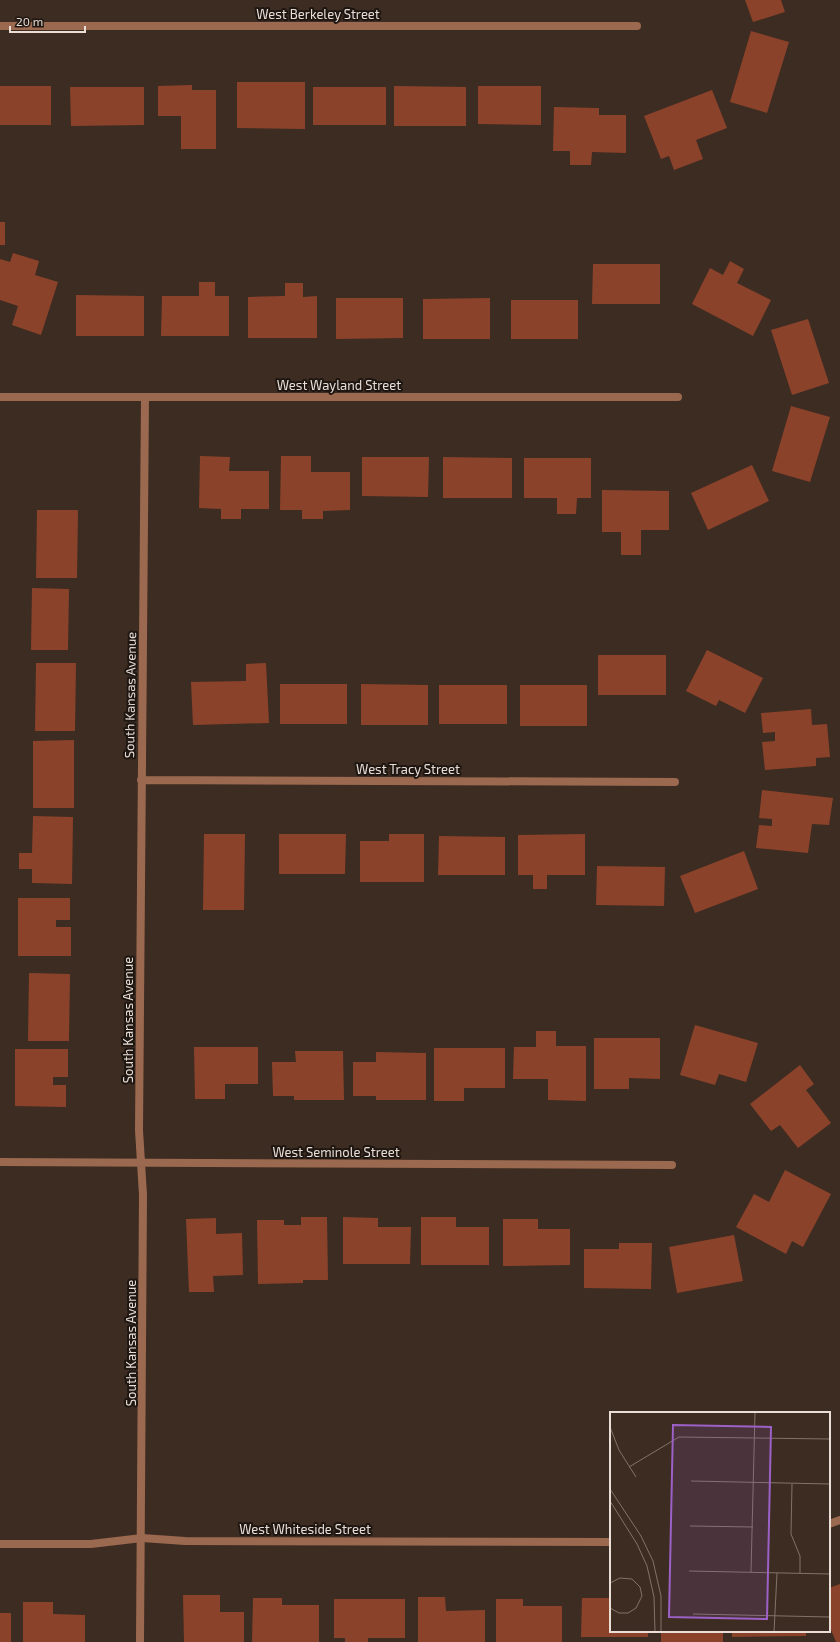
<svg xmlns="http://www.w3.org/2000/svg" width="840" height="1642" viewBox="0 0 840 1642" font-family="'Exo 2',sans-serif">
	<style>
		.building { fill: #8b422b }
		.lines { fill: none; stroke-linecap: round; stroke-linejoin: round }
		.street { stroke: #9b6950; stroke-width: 8 }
		.labels { text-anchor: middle; stroke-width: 4; stroke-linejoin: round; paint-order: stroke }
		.street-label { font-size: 13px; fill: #eaded7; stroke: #1e1611 }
		.inset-road { fill: none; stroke: #82736a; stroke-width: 1 }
		.view { fill: #9c61c6; fill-opacity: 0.15; stroke: #9c61c6; stroke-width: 2 }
		.inset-edge { fill: none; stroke: #eaded7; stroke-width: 2 }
	</style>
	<rect width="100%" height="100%" fill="#3d2c21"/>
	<!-- building -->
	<path class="building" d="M745 0H781L785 12 753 22Z
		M751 31 789 42 767 113 730 102Z
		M237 82H305V129L237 128Z
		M192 85V90H216V149H181V116H158V86Z
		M0 86H51V125H0Z
		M394 86 466 87V126H394Z
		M478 86H541V125L478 124Z
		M70 87H144V125L71 126Z
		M313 87H386V125H313Z
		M712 90 727 128 696 140 703 159 674 170 669 156 661 159 644 116Z
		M554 107 599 108V115H626V153L592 152 591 165H570V151H553Z
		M0 222H5V245H0Z
		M13 253 39 261 35 275 58 282 41 335 12 325 18 306 0 300V259L10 262Z
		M730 261 744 269 737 283 771 300 753 336 692 304 710 268 723 275Z
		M593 264H660V304H592Z
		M199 282H215V296H229V336H161L162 296H199Z
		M285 283H303V297L317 296V338H248V297L285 296Z
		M76 295 144 296V336H76Z
		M336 298H403V338L336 339Z
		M490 298V339H423V299Z
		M511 300H578V339H511Z
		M808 319 829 383 792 395 771 330Z
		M791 406 830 417 810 482 772 471Z
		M200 456 230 457 229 471H269V509H241V519H221V509L199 508Z
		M281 456H311V472H350V510L323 511V519H302V510H280Z
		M362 457H429L428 497 362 496Z
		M443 457 512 458V498H443Z
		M524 458H591V498H577L576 514H557V498H524Z
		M752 465 769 501 708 530 691 493Z
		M602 490 669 491V530H641V555H621V532H602Z
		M37 510H78L77 578H36Z
		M32 588 69 589 68 650H31Z
		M707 650 763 678 745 713 719 700 716 706 686 691Z
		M598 655H666V695H598Z
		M36 663H76L75 731H35Z
		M266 663 269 723 193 725 191 682 246 681V664Z
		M280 684H347V724H280Z
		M361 684 428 685V725H361Z
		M439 685H507V724H439Z
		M520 685H587V726H520Z
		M811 709 812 725 827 724 830 757 816 758V766L765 770 762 742 775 741V732L763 733 761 713Z
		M74 740V808H33V741Z
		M762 790 833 798 829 825 812 824 808 853 756 848 759 825 772 826V819L759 818Z
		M33 816 73 817 72 884 32 883V869H19V853H32Z
		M204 834H245L244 910H203Z
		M279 834H346L345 874H279Z
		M389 834H424V882H360V841H389Z
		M585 834V875H547V889H533V875H518V835Z
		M439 836 505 837V875H438Z
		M744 851 758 889 695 913 680 876Z
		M597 866 665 867 664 906 596 905Z
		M18 898H70V920H56V927H71V956H18Z
		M29 973 70 974 69 1041H28Z
		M695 1025 758 1043 746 1082 719 1074 715 1085 680 1075Z
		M536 1031H556V1046H586V1101L548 1100V1079H513L514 1047H536Z
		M594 1038H660V1079L629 1078V1089H594Z
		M194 1047H258V1084H225V1099H195Z
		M434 1048H505V1088H464V1101H434Z
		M15 1049H68V1077H53V1085H66V1107L15 1106Z
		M295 1051H343L344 1100H294V1096H273L272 1062H296Z
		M376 1052 426 1053V1100H376V1096H353V1062H376Z
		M800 1065 814 1084 806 1090 831 1123 798 1148 780 1125 771 1131 750 1104Z
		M785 1170 831 1194 803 1247 792 1241 786 1254 736 1227 754 1194 769 1202Z
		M301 1217H327L328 1280H303V1283L258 1284 257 1220H284V1225H301Z
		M343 1217 378 1218V1227H411L410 1264H343Z
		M421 1217H456V1227H489V1265H421Z
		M216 1218V1234L242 1233 243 1275 213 1276 214 1292H189L186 1219Z
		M503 1219H538V1229H570V1265L503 1266Z
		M734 1235 743 1281 677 1293 669 1247Z
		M619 1243H652L651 1289 584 1288V1249H619Z
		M840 1584V1642H836L829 1625V1588Z
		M183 1595H220V1612H244V1642H184Z
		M418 1597H445L446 1611 485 1610V1642H418Z
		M253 1598H282V1605H319V1642H252Z
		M582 1598H611V1631H648V1637H581Z
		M334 1599H405V1638H368V1642H345V1638H334Z
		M496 1599H523V1606H562V1642H496Z
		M23 1602H53V1614L85 1615V1642H23Z
		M0 1613H11V1642H0Z
		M661 1631H723V1642H661Z
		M732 1631H806V1636L732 1637Z"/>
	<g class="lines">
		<!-- street -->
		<path class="street" d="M0 26H637
			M0 397H678
			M141 780 675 782
			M0 1162 672 1165
			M829 1524 840 1520
			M0 1544H91L142 1538 185 1541 611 1542
			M140 1642 143 1195 139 1130 145 397"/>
	</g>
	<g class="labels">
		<!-- street labels -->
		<g class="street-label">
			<text x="318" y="19">West Berkeley Street</text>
			<text x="339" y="390">West Wayland Street</text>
			<text transform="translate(130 695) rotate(-89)" y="5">South Kansas Avenue</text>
			<text x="408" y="774">West Tracy Street</text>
			<text transform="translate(128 1020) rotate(-90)" y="5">South Kansas Avenue</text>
			<text x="336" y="1157">West Seminole Street</text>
			<text transform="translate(131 1343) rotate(-90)" y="5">South Kansas Avenue</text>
			<text x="305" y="1534">West Whiteside Street</text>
		</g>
	</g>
	<!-- overview -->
	<g transform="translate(610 1412)">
		<rect width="220" height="220" fill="#3d2c21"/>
		<path class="inset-road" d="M0 15 9 38 26 65M19 55 69 25 220 27M81 69 220 72M182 72 181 122 190 144V161M0 77 31 124 43 149 51 184V220M0 89 27 132 37 154 44 185 45 220M80 114 143 115M79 159 220 162M141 160 145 0M0 171 10 166 22 167 30 175 32 184 26 196 18 201H9L0 196M83 202 220 205M164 220 167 161"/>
		<path class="view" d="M63 13 161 15 157 207 59 205Z"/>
		<rect width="220" height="220" class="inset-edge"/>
	</g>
	<!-- scale -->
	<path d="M10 26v6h75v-6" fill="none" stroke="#eaded7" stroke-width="2"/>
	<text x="16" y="26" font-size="12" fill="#eaded7" stroke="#1e1611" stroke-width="3" paint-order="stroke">20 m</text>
</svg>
